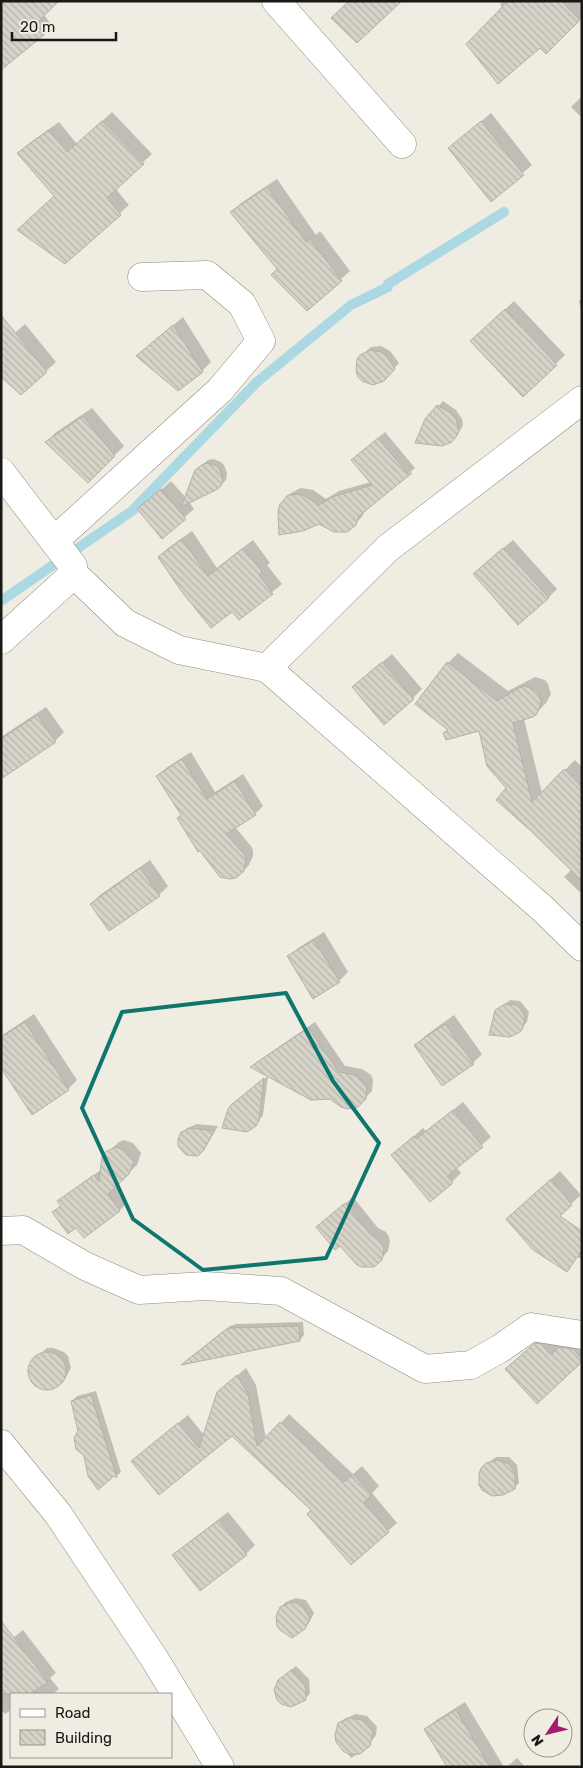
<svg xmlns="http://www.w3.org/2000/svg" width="583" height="1768" viewBox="0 0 583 1768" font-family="Rubik,sans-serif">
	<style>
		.shadow { fill: #0003 }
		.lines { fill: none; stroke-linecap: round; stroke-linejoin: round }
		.stream { stroke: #abd8e2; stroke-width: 10 }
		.building { fill: url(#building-back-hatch); stroke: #b4b1a6 }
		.minor-casing { stroke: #8d8b80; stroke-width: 29 }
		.minor { stroke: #fff; stroke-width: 28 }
		.marked { fill: none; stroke: #0f766e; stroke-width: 4; stroke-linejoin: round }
	</style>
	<defs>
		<pattern id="building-back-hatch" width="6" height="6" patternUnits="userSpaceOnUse" patternTransform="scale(1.25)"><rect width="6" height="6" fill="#d6d3c8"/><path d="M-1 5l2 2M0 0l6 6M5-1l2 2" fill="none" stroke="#b7b4ab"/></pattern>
	</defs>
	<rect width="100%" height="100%" fill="#efede1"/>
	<!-- shadow -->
	<path class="shadow" d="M1 1 44 15 52 25 2 67Z
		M503 1H579L582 4V17L546 52 500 5Z
		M582 96V118L571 107Z
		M112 112 152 154 115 188 129 205 65 262 55 196 19 153 28 144 59 122 77 144Z
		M491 113 532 165 491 200 449 148Z
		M277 179 316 235 320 231 350 271 307 309 279 269 232 212 241 203Z
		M582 297V314L579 301Z
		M514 301 565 355 523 395 481 332Z
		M183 317 211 362 202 371 147 347Z
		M25 324 56 362 21 394 1 345Z
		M381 346 390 351 399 363 383 380 361 356 371 347Z
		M443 401 456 410 462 419 463 425 457 436 426 420Z
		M92 408 124 446 88 481 47 442 55 433Z
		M385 432 415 468 365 510 362 517 346 531H334L284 500 291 493 301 488 313 490 326 499 339 491 371 482 359 454Z
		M213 459 221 462 224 465 227 473 226 480 221 485 189 502 194 509 162 537 139 509 171 481 186 498 201 466 208 460Z
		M192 531 217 568 253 540 270 563 267 565 282 584 239 619 232 610 159 557 168 548Z
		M513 540 557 589 548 598 483 565Z
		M458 653 508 691 535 677 545 680 548 684 551 694 546 703 536 713 524 719 542 793 575 760 582 767V894L564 877 572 869 497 800 508 788 480 730 445 733 449 729 448 663Z
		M392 654 422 689 413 698 362 679Z
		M46 707 64 732 55 741 1 775V737Z
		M191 752 215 792 243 774 263 806 255 814 235 827 251 846 253 850V856L249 865 240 874 182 814 158 776 166 768Z
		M150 860 168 886 159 895 91 904 100 895Z
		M324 932 348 972 339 981 313 997 289 957 298 948Z
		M510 1000 520 1001 529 1012 527 1022 515 1034 496 1011Z
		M34 1014 77 1080 68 1089 32 1113 1 1066V1036Z
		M454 1015 482 1054 473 1063 416 1045 425 1036Z
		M315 1022 345 1066 362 1069 371 1075 373 1080 372 1091 357 1106 252 1067 258 1061Z
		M268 1076 263 1115 255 1125 237 1100Z
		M463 1102 491 1137 456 1167 461 1173 452 1182 393 1155 423 1128 426 1131Z
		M197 1124 218 1126 207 1145 197 1155 183 1132 187 1128Z
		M124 1140 133 1143 141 1153 137 1165 115 1186 127 1203 120 1210 76 1226 53 1213 61 1205 59 1201 67 1194 102 1169 103 1156 119 1142Z
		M560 1171 581 1195 528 1242 516 1211Z
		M353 1197 378 1228 386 1232 389 1237 390 1242 388 1251 381 1259 325 1220Z
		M582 1234V1259L543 1243Z
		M303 1322 304 1335 300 1340 187 1360 230 1326 236 1324Z
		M545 1335 550 1336 560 1347 569 1339 582 1341V1361L515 1360Z
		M47 1348H53L64 1352 68 1356 71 1368 64 1381 59 1386 50 1389 38 1387 30 1377 29 1371 33 1360Z
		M246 1368 256 1385 266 1439 289 1414 353 1474 362 1466 379 1486 372 1493 397 1523 351 1563 312 1510 232 1435 159 1494 132 1461 188 1415 204 1435 218 1392Z
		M96 1391 121 1472 117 1476 85 1456 72 1401 77 1396Z
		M496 1457H509L517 1465 519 1483 514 1488 487 1464Z
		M228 1512 255 1545 246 1554 174 1556 183 1547Z
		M296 1598 306 1600 314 1613 309 1623 304 1628 281 1607 286 1602Z
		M1 1622 9 1641 23 1630 56 1673 50 1678 59 1689 53 1694H11V1710L5 1714 1 1709Z
		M296 1666 309 1679 310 1694 296 1705H287L284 1676Z
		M465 1702 504 1767H458L426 1729 435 1721Z
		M356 1714 367 1716 377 1727 376 1735 365 1750 351 1758 337 1741 339 1723 344 1719Z
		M517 1758 525 1767H507Z"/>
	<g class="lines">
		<!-- stream -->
		<path class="stream" d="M1 601 132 511 257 382 351 305 388 287V284L504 212"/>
	</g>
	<!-- building -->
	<path class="building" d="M1 1H59L36 24 44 35 1 70Z
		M349 1H402L357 43 331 18Z
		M508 1H561L580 20 546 54 540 48 498 84 466 44Z
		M102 121 144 164 107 198 121 215 65 264 17 230 54 196 17 153 49 130 67 152Z
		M481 121 524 175 491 202 448 148Z
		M267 187 306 242 310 239 342 281 307 311 271 275 277 269 230 212Z
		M505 309 557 365 523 397 470 341Z
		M1 315 47 372 21 395 1 377Z
		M173 325 203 372 178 391 136 356Z
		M370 350 381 352 386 355 395 369 384 381 373 385 362 381 358 377 356 371 357 359 360 355Z
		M437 405 452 414 456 419 459 431 456 437 452 442 442 446 415 443 425 419Z
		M83 416 115 456 88 483 45 442Z
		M378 438 408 474 412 473 359 516 356 525 347 532H334L319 524 303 531 279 535 278 511 280 504 288 495 301 494 319 505 332 497 372 485 351 460Z
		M208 463 217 466 220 470 223 479 221 486 216 490 181 507 195 470 203 464Z
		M161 489 186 519 162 539 137 509Z
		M182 539 208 576 243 548 262 572 259 575 273 594 239 620 232 612 211 628 182 592 158 557Z
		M503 548 549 598 518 625 473 574Z
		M382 662 414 699 384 725 352 687Z
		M447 662 497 701 519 688 524 686 535 690 539 694 541 704 537 714 533 717 513 723 532 802 564 769 582 787V881L531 831 496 800 506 788 487 766 479 731 446 740 443 733 448 730 415 704Z
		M37 715 56 742 1 779V739Z
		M182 759 207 799 235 781 256 815 226 834 244 854 246 859 244 871 236 878 230 879 220 877 200 851 198 852 177 818 181 815 156 776Z
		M140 868 160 896 109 931 90 904Z
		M314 940 340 982 313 999 287 956Z
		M505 1004 516 1005 520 1008 525 1017 523 1028 520 1032 510 1037 489 1035 495 1010Z
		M25 1022 69 1090 32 1115 1 1068V1037Z
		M445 1024 474 1064 442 1086 414 1045Z
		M308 1028 339 1072 355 1075 364 1082 367 1087 366 1099 358 1107 347 1109 341 1107 330 1099 311 1100 250 1067Z
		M264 1078 259 1121 256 1126 247 1132 222 1128 228 1109 231 1105Z
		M453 1110 483 1147 447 1176 453 1183 430 1202 391 1155 414 1136 416 1139Z
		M191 1128 214 1131 203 1151 198 1156 186 1155 178 1146V1139L181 1132Z
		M115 1147 125 1150 134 1161 129 1174 108 1194 120 1211 84 1238 76 1228 68 1234 52 1212 61 1206 57 1201 94 1175 99 1182 102 1156 105 1152Z
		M551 1179 572 1205 560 1216 582 1231V1250L567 1272 533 1250 506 1219Z
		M345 1203 371 1235 379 1239 382 1244 384 1249 382 1260 374 1267H362L357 1265 340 1246 335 1250 316 1227Z
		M299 1326 300 1341 181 1365 225 1330 230 1328Z
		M535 1343 541 1344 551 1355 559 1347 573 1349 582 1359V1362L537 1404 505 1369Z
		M28 1371a19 19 0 1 1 38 0a19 19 0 1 1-38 0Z
		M237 1375 248 1394 257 1446 280 1422 344 1482 353 1474 372 1495 364 1502 389 1532 351 1565 307 1514 311 1510 232 1436 159 1495 131 1461 178 1423 199 1448 217 1392Z
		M91 1395 117 1478 114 1476 98 1490 88 1476 84 1456 76 1449 74 1438 78 1431 71 1401Z
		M497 1460 509 1464 513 1470 515 1475V1489L503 1495 492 1496 482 1490 479 1485V1474L481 1468 486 1463Z
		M219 1520 247 1555 200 1591 172 1555Z
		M291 1602 301 1604 310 1618 305 1629 292 1638 280 1630 277 1626 276 1616 280 1607Z
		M1 1621 48 1682 30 1694H1Z
		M291 1670 302 1680 306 1689V1700L291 1707 281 1704 277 1700 274 1690 278 1680Z
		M456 1710 490 1767H447L424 1729Z
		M350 1718 362 1720 373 1732 370 1746 360 1754H348L343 1751 336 1742 335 1735 338 1723Z"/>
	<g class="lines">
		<!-- minor casing -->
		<g class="minor-casing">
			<path id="minor" d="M276 1 402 144
				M1 472 73 566 74 574 125 623 179 650 267 668 543 909 582 947
				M54 541 220 390 261 341 242 304 207 275 142 277
				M1 640 74 574
				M267 668 388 548 582 400
				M1 1231 23 1230 85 1266 139 1290 205 1286 281 1291 425 1369 471 1365 501 1348 531 1327 582 1335
				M1 1444 58 1514 154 1658 220 1767"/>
		</g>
		<!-- minor -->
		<use href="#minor" class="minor"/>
	</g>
	<!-- marked area -->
	<path class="marked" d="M286 993 333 1081 379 1143 326 1258 203 1270 133 1219 82 1108 122 1012Z"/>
	<!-- border -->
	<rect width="583" height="1768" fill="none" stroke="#191814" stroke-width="5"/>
	<!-- legend -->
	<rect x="10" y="1693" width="162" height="65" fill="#efede1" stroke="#99988f"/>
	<rect x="20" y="1709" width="25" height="8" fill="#ffffff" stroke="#99988f"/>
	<text x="55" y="1718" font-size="15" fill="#191814">Road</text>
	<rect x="20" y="1730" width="25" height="15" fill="url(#building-back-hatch)" stroke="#99988f"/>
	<text x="55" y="1743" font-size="15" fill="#191814">Building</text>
	<!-- north arrow -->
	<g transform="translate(548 1733) rotate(235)"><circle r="24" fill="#efede1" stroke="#99988f"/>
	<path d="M0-4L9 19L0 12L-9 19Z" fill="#a21e6d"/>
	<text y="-8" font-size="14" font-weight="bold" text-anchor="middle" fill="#191814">N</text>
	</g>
	<!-- scale -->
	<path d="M12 32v8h104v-8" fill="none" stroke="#191814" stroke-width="2.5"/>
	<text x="20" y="32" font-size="15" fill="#191814" stroke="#efede1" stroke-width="4" paint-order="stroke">20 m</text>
</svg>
